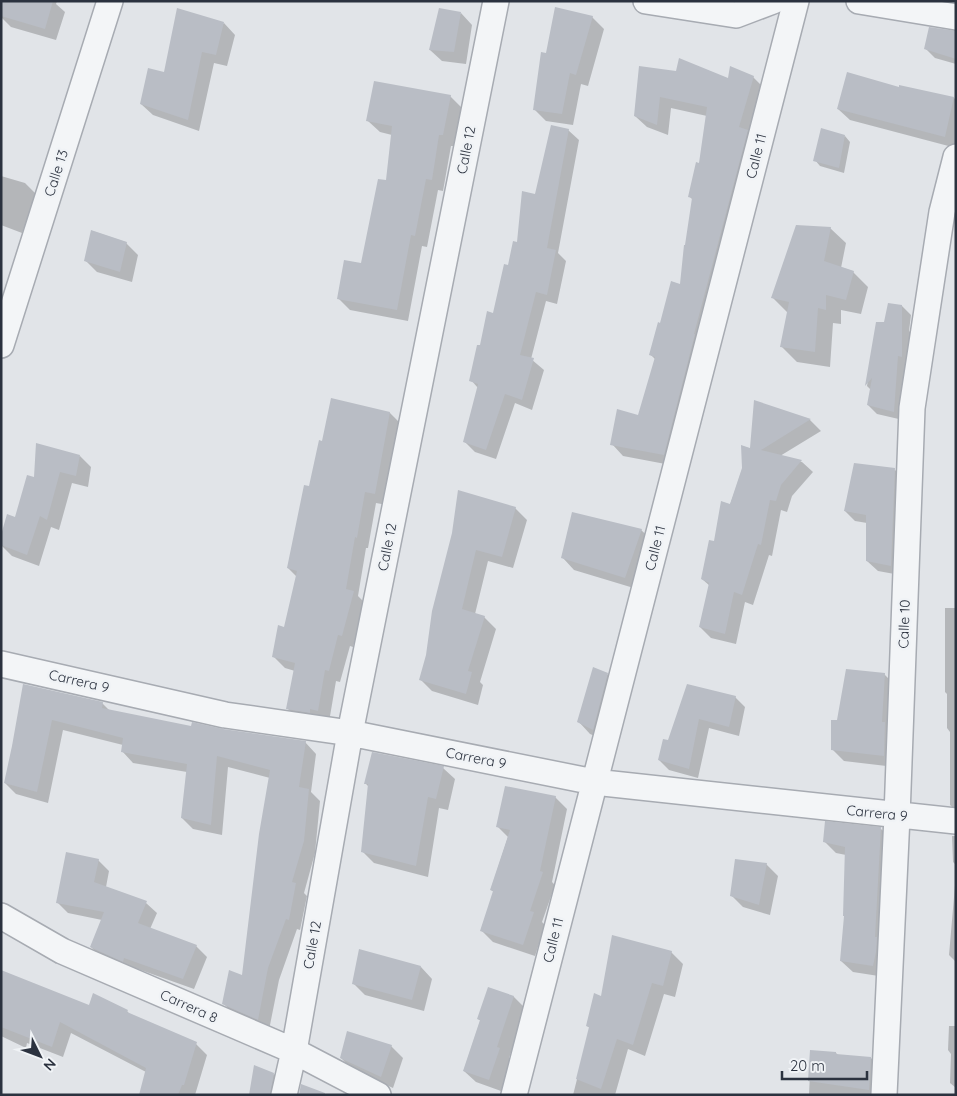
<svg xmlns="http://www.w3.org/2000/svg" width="957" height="1096" viewBox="0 0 957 1096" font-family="Quicksand,sans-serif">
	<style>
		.shadow { fill: #0003 }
		.building { fill: #b9bdc5 }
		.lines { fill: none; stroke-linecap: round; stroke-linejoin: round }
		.street-casing { stroke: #a7abb2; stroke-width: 28 }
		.street { stroke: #f3f5f7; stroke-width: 25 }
		.labels { text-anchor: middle; stroke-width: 5; stroke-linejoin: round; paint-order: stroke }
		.street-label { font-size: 14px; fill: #2b323f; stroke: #f0f3f6 }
	</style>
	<rect width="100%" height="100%" fill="#e1e4e8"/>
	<!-- shadow -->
	<path class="shadow" d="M3 1H57L56 4 65 12 56 40 11 27 1 17Z
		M461 13 472 25 466 64 442 61 430 50Z
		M592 17 604 29 588 86 581 84 573 125 546 121 534 109 547 54Z
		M224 23 235 35 227 66 214 63 199 131 153 115 141 104 165 74Z
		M956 32V64L935 58 925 48Z
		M640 67 729 80 753 77 765 89 676 466 623 456 612 444 639 417 656 360 651 355 661 324 681 285 693 200 689 196 700 165 707 116 671 108 668 135 647 127 635 116Z
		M900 89 954 98 956 100V148L850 120 838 109Z
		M450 96 462 108 454 146H451L443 191 438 190 427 247 422 246 408 321 350 310 338 298 362 265 387 182 392 135 380 132 368 121Z
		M568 130 579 140 558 253 566 261 557 304 546 301 531 359 544 370 532 410 515 403 496 459 475 452 465 442 478 388 471 380 481 347 494 314 509 266 535 195Z
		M845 136 850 142 844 173 820 166 815 160Z
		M1 176 25 183 37 195 22 233 1 225Z
		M830 228 846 243 841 268 853 272 868 287 861 314 841 310V324L833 323 830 367 797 362 782 347 788 313 773 298Z
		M126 243 138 255 132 282 97 272 85 260Z
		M902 306 911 315 909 331 911 333 903 420 877 414 868 405 871 390 867 386 877 323 885 324Z
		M332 400 390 413 402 425 387 505 376 503 368 548H366L358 596 365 603 353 647 350 646 340 682 336 681 329 722 300 721 288 709 295 671 285 668 274 657 285 628 297 577 288 568 323 443Z
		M755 402 810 420 821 431 780 456 802 462 813 472 792 496 787 512 781 510 772 556 769 555 753 605 745 602 736 644 711 638 700 627 710 586 702 579 751 449Z
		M80 456 91 467 88 487 72 483 59 530 51 527 39 566 12 556 1 545 16 519 35 479Z
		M895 470 905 480 900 575 878 571 867 561V523L855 521 845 511Z
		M515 508 527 520 513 568 488 561 475 614 484 617 496 629 480 682 483 685 478 705 432 691 420 679 428 655 453 533Z
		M641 530 653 541 637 589 574 570 563 558Z
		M945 608H956V811L950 805V732L947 728V694L945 692Z
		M607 674 619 686 605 740 590 734 579 722Z
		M884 674 896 686 895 767 844 761 832 749 838 722Z
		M688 685 735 697 745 707 739 736 709 728 698 778 669 770 659 760 669 742Z
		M25 686 102 703 110 711 192 727 305 742 316 754 311 792 320 801 315 853 304 893 307 896 300 930 297 929 279 980 269 1030 235 1015 224 1004 243 977 270 778 228 767 222 835 193 829 182 818 187 772 133 763 122 751 123 745 63 730 48 803 16 794 5 783Z
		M443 768 455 779 448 810 439 808 428 877 374 863 362 851 369 787 365 783Z
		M555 797 567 809 552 882 555 885 542 922 545 925 535 956 493 942 481 930 494 892 491 890 508 837 498 827Z
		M881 829 893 840 885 977 853 972 841 961 846 918V855L836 853 824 841Z
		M952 836H956V865L953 862Z
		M98 860 109 871 106 887 146 903 157 913 150 929 196 946 207 957 194 989 135 968 134 971 102 958 91 947 102 920 68 913 57 902Z
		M766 864 778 876 770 915 743 907 731 895Z
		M956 874V962L949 955Z
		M671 952 683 964 675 997 664 994 645 1056 628 1049 615 1095H573L590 1028 587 1026 602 998Z
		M421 967 432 979 424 1011 365 995 353 983Z
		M1 971 90 1007 127 1011 131 1016 196 1044 207 1055 195 1095H141L146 1072 71 1033 63 1057 27 1043 26 1048 1 1036Z
		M489 989 514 997 526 1009 509 1058 511 1061 501 1091 476 1082 464 1071 481 1021 478 1019Z
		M949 1026H956V1088L950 1083 951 1054 948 1050Z
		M391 1046 403 1058 393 1088 353 1070 341 1058Z
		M811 1051 836 1053 839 1056 871 1058 881 1069 880 1095H809Z
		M274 1074 285 1086 283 1095H250Z"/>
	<!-- building -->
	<path class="building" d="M1 1H53L45 29 1 16Z
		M555 7 593 16 576 75 570 73 562 114 533 110 541 52 546 53Z
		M177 8 224 22 216 55 202 52 188 120 140 104 148 68 164 72Z
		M439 8 461 12 454 52 429 50Z
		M929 27 956 31V59L924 49Z
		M679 58 728 78 730 66 754 76 739 127 748 130 694 334H695L664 455 610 445 617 409 638 415 655 357 649 355 658 322 660 323 671 281 680 284 684 245H685L692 198 688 197 696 162 699 163 707 107 660 97 657 125 634 116 639 66 676 71Z
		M847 72 899 87V85L954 97 945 137 837 109Z
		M374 81 451 95 443 135H439L432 180 426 179 415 236 411 235 397 310 337 299 344 260 361 263 378 179 386 180 392 126 366 121Z
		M551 125 569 129 547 248 556 250 547 295 536 292 520 355 534 358 522 400 505 394 486 450 463 442 478 384 469 381 477 345H480L487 311 493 313 504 264 508 265 513 241 517 242 522 191 535 194Z
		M821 128 845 135 839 168 813 161Z
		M796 225 831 227 824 261 854 271 846 300 826 295V310L818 308 815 352 780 347 789 302 771 298Z
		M91 230 127 242 120 272 84 261Z
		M888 303 902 305V357L898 356 894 412 867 405 872 378 865 386 876 322H884Z
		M331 398 390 412 375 494 365 492 357 538 355 537 346 589 354 591 342 636 338 635 329 671 325 670 318 711 310 709V713L286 709 295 663 272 657 278 625 284 627 297 571 287 568 304 485 309 486 319 440 322 441Z
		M754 400 811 419 761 450 802 460 781 485 776 501 770 500 761 545 758 544 742 595 734 592 725 634 699 627 709 583 701 579 709 540 714 541 721 501 730 504 742 468 741 445 750 448Z
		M36 443 80 455 76 476 60 472 47 520 40 516 27 555 1 545V535L7 514 15 517 27 475 34 477Z
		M854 463 895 468 891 566 866 561V515L844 511Z
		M458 490 516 507 502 557 476 550 462 609 485 616 468 671 472 672 466 694 419 680 426 655 432 611 452 533Z
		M572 512 642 529 625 578 561 558Z
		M593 667 608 673 593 730 577 722Z
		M846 669 885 673 882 722H885L884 756 831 750V720H837Z
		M23 684 103 702 102 708 191 726 192 722 223 729 306 741 299 787 309 789 304 841 292 882 296 883 289 920 286 919 268 968 258 1020 222 1004 229 970 242 975 259 834 270 770 217 756 211 825 181 818 187 764 121 752 123 738 52 720 37 792 4 783 12 746Z
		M687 684 736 696 729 727 699 719 689 769 658 760 663 739 668 740Z
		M372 752 444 766 436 799 428 797 416 866 361 852 368 784H364Z
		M505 786 556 796 540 871 543 872 530 911 534 912 523 945 480 931 493 891 490 890 510 830 496 827Z
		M825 821 881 827 875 937H877L876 952 873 966 840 961 844 916H843L845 847 823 842Z
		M66 852 99 859 94 882 147 901 138 923 197 945 183 979 124 958 123 962 90 947 104 912 56 903Z
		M735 859 767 863 759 905 730 896Z
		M612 935 672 951 663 986 652 983 633 1045 617 1039 601 1089 576 1079 589 1027 586 1026 594 993 601 996Z
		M359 949 421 966 412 1000 352 984Z
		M1 970 89 1005 93 993 128 1010 127 1012 197 1042 184 1085H182L178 1095H139L146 1068 60 1022 52 1047 1 1027Z
		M488 987 514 996 497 1047 500 1048 489 1080 463 1071 480 1020 477 1019Z
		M347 1031 392 1045 381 1077 340 1058Z
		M810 1050 836 1052V1054L871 1057 869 1090 808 1081Z
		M254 1065 274 1073 270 1095H249Z
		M301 1084 325 1093V1095H299Z"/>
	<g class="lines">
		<!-- street casing -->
		<g class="street-casing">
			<path id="street" d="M646 1 736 15 773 1
				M859 1 956 17
				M1 345 110 1
				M1 664 225 715 350 733 594 782 956 821
				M1 916 62 951 294 1051 378 1095
				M284 1095 294 1051 350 733 496 1
				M514 1095 796 1
				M884 1095 897 816 912 408 942 212 956 157"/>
		</g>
		<!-- street -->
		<use href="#street" class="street"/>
	</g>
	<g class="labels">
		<!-- street labels -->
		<g class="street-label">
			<text transform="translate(466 150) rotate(-79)" y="5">Calle 12</text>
			<text transform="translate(756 156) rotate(-76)" y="5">Calle 11</text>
			<text transform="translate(56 173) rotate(-72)" y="5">Calle 13</text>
			<text transform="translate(387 547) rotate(-79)" y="5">Calle 12</text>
			<text transform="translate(655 548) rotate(-76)" y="5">Calle 11</text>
			<text transform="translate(904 624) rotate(-88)" y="5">Calle 10</text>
			<text transform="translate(79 681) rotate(13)" y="5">Carrera 9</text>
			<text transform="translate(476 758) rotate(11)" y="5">Carrera 9</text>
			<text transform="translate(877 813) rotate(6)" y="5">Carrera 9</text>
			<text transform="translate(553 940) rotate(-76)" y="5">Calle 11</text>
			<text transform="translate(312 945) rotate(-80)" y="5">Calle 12</text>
			<text transform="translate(189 1006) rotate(24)" y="5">Carrera 8</text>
		</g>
	</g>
	<!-- border -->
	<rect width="957" height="1096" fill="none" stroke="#2b323f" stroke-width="5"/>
	<!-- north arrow -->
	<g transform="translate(40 1056) rotate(132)" stroke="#f0f3f6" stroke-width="4" paint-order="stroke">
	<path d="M0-4L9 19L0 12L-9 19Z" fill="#2b323f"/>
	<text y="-8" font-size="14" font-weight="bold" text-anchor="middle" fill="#2b323f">N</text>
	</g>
	<!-- scale -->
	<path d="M782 1071v8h85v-8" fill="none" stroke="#2b323f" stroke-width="2.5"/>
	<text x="790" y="1071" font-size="15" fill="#2b323f" stroke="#f0f3f6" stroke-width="4" paint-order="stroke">20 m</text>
</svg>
